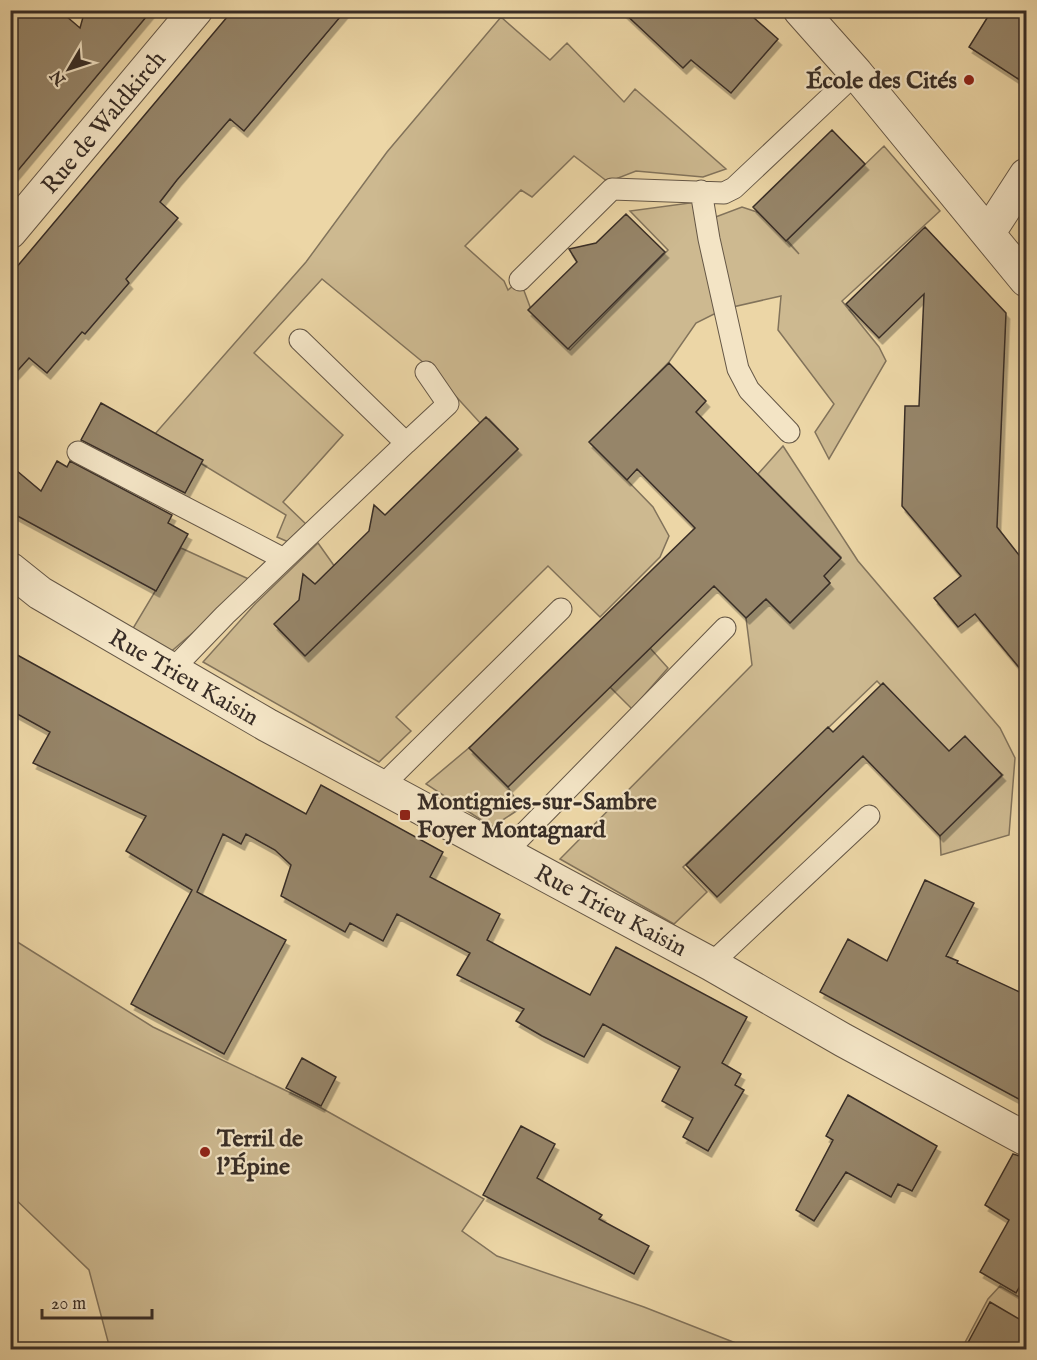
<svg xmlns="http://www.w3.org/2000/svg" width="1037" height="1360" viewBox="0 0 1037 1360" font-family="'IM FELL English',serif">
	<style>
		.green { fill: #cdb990; stroke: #82735b; stroke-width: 1.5 }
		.building { fill: #968569; stroke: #382d26; stroke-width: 1.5; filter: url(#shadow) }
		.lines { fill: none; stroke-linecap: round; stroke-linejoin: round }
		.service-casing { stroke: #655746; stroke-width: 23 }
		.minor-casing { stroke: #655746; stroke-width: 35 }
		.tertiary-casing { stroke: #655746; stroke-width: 35 }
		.service { stroke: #f3e4c5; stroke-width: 21 }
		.minor { stroke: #f3e4c5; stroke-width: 33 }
		.tertiary { stroke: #f3e4c5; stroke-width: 33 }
		.poi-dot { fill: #8f2418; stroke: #f3e4c5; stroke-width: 2 }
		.labels { text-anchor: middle; stroke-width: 4.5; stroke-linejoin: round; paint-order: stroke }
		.poi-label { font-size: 24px; font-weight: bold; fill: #382d26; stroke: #f3e4c5; text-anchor: start }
		.street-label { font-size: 24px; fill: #382d26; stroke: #f3e4c5 }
	</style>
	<defs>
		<filter id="shadow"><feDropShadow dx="3.5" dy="6" stdDeviation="0" flood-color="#0004"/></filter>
	</defs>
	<rect width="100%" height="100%" fill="#ecd6a6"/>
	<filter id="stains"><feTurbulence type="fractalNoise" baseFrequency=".00333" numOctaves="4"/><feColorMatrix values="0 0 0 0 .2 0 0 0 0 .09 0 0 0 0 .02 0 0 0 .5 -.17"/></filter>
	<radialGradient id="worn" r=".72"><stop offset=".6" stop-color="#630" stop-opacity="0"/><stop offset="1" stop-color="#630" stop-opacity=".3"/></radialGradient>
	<!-- green -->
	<path class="green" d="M501 17 550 60 567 43 624 102 635 89 726 169 703 177 636 171 608 182 574 156 532 197 521 190 465 246 504 281 508 290 520 280 532 312 570 350 668 250 630 211 697 202 705 221 742 207 760 213 799 254 787 240 884 146 940 211 842 301 879 347 886 361 829 459 815 432 834 404 778 330 781 296 724 309 696 323 669 362 590 442 653 507 669 536 660 557 600 617 548 566 396 717 411 731 379 762 203 662 256 603 318 543 335 567 275 625 304 655 518 449 489 419 482 425 430 368 322 279 254 353 343 435 283 502 307 525 293 544 277 537 286 515 154 435 306 262 387 152Z
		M783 446 858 561 1000 728 1015 758 1009 835 941 855 940 835 1003 775 963 739 947 754 877 681 683 867 707 892 674 924 560 859 752 665 746 618 766 599 790 623 830 583 823 576 841 557 758 474Z
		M181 548 253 581 167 655 132 630Z
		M650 648 668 668 632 709 610 687Z
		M470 747 508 787 521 808 492 827 426 784Z
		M11 938 153 1027 316 1105 484 1199 462 1231 497 1256 644 1307 751 1349H110L89 1270 11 1195Z
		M1000 1286 1026 1301V1349L961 1350 988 1299Z"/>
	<!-- building -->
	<path class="building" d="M10 10H59L80 28 85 10H152L10 180Z
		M233 10H346L244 131 230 119 177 180 160 202 178 218 126 279 129 283 85 334 82 332 47 373 29 358 10 379V275Z
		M621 10H745L778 39 731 93 691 60 683 68Z
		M992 10H1026V84L969 47Z
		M832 130 865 164 786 241 753 207Z
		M626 214 665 252 568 349 528 310 577 262 569 249 596 243Z
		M925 227 1006 313 997 527 1026 564V676L975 614 958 627 934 598 961 576 902 506 905 406H919L924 294 879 338 846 304Z
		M669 363 706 401 696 412 841 558 824 576 830 583 790 623 766 599 746 618 714 586 508 787 469 748 695 528 637 469 627 480 589 442Z
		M101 403 203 460 185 493 81 440Z
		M486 417 518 449 305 656 274 624 299 600 303 574 315 584 369 531 374 505 385 515Z
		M57 461 67 467 70 461 172 515 168 523 188 534 156 591 10 512V465L41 491Z
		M10 651 306 814 321 785 443 852 430 877 500 914 487 940 590 995 616 947 747 1017 722 1063 741 1074 735 1085 744 1090 708 1151 683 1137 693 1118 662 1101 680 1067 603 1024 584 1057 542 1036 516 1021 524 1009 457 975 470 953 397 914 383 941 350 923 345 932 281 896 291 865 275 850 246 834 241 844 223 834 197 892 286 940 224 1054 131 1004 192 890 126 851 146 816 33 763 50 732 10 710Z
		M883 683 949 751 965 736 1002 775 940 836 863 756 717 897 686 865 828 727 833 732Z
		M925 880 974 903 946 956 958 961 957 963 1026 995V1103L820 992 848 939 887 961Z
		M302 1058 336 1077 321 1106 286 1088Z
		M848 1095 937 1146 912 1191 898 1184 891 1197 846 1172 814 1221 796 1210 833 1140 826 1136Z
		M521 1126 555 1144 537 1178 602 1215 599 1219 649 1246 634 1274 483 1195Z
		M1013 1154 1026 1158V1275L1016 1293 980 1272 1009 1220 985 1205Z
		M990 1302 1026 1323V1350H964Z"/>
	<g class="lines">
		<!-- service casing -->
		<g class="service-casing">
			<path id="service" d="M701 191 709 239 738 369 749 390 789 432
				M520 280 612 189 724 193 734 188 856 73
				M300 340 406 443 448 404 426 372
				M78 452 284 559
				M171 671 225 615 406 443
				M381 787 561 609
				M504 854 725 628
				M711 964 869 816"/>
		</g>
		<!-- minor casing -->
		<g class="minor-casing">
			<path id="minor" d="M800 10 856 73 1026 280
				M10 232 196 10
				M989 232 1026 175"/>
		</g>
		<!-- tertiary casing -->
		<g class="tertiary-casing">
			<path id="tertiary" d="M10 569 40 593 267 725 711 964 843 1040 1026 1139"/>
		</g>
		<!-- service -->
		<use href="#service" class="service"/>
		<!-- minor -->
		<use href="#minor" class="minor"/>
		<!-- tertiary -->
		<use href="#tertiary" class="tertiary"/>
	</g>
	<!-- markers -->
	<g class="poi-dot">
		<circle cx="969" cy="80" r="6"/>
		<rect x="399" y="809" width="12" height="12" rx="3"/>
		<circle cx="205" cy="1152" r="6"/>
	</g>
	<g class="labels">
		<!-- poi labels -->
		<g class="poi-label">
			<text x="957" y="88" text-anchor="end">École des Cités</text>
			<text x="417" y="809">Montignies-sur-Sambre<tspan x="417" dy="28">Foyer Montagnard</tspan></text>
			<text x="217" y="1146">Terril de<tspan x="217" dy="28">l'Épine</tspan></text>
		</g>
		<!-- street labels -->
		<g class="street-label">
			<text transform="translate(103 122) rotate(-50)" y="8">Rue de Waldkirch</text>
			<text transform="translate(184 677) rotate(30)" y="8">Rue Trieu Kaisin</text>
			<text transform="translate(611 910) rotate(28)" y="8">Rue Trieu Kaisin</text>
		</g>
	</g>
	<!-- margin -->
	<rect width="1037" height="1360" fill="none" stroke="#ecd6a6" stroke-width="36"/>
	<rect x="12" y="12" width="1013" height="1336" fill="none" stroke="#382d26" stroke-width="3"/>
	<rect x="18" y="18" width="1001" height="1324" fill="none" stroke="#382d26" stroke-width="1.5"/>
	<!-- north arrow -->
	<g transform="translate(69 69) rotate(231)" stroke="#f3e4c5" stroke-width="4.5" paint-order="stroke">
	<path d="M0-4.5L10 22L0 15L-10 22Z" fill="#382d26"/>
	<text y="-9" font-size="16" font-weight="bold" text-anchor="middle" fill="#382d26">N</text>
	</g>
	<!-- scale -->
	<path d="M42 1309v9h110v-9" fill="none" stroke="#382d26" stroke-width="3"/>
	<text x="51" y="1309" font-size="18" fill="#382d26" stroke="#f3e4c5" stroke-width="4.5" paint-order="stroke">20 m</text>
	<rect width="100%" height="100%" filter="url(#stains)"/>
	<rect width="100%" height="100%" fill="url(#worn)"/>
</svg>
